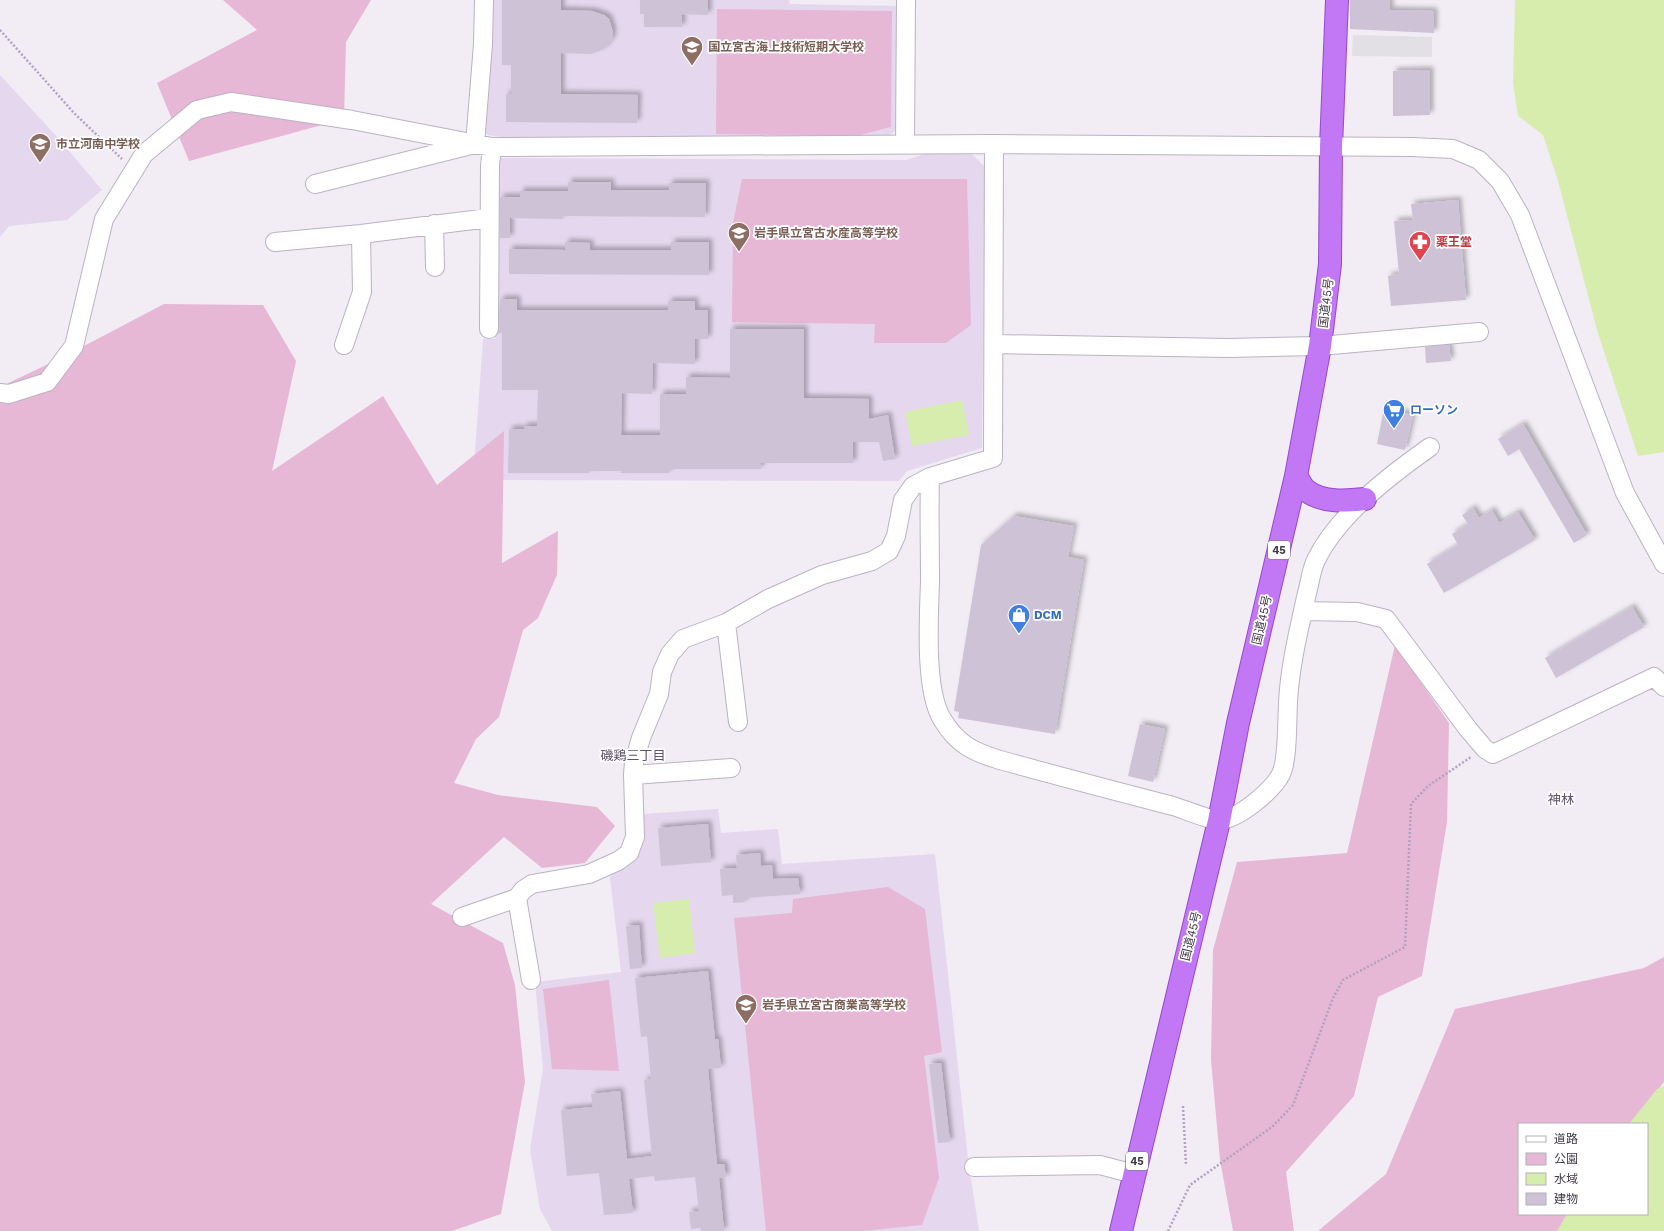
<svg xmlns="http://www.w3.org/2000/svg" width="1664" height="1231" viewBox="0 0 1664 1231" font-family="'Work Sans','Noto Sans JP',sans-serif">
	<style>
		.education { fill: #e5d7ed }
		.green { fill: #e6b8d5 }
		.parking { fill: #e2e0e4 }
		.water { fill: #d7edae }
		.building { fill: #cdc2d6; filter: url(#shadow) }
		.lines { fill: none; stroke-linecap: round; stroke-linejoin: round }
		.minor-casing { stroke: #bcb2c3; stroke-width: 20 }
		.highway-casing { stroke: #9647d4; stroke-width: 24 }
		.path { stroke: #b3a1c1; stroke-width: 2.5; stroke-dasharray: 2 2; stroke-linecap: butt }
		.minor { stroke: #fff; stroke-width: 18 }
		.highway { stroke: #c278f5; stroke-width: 22 }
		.labels { text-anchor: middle; stroke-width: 3.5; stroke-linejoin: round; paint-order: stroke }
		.shield { fill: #fff; stroke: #7b7580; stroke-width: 1 }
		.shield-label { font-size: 11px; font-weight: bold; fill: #423a49 }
		.education-label { font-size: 12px; font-weight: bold; fill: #785e54; stroke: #fff; text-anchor: start }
		.health-label { font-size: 12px; font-weight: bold; fill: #be3a42; stroke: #fff; text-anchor: start }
		.street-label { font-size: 12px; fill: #423a49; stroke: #fff }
		.shop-label { font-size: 12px; font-weight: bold; fill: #366cbe; stroke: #fff; text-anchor: start }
		.neighbourhood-label { font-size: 13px; fill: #5f526b; stroke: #fff }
	</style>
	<defs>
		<filter id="shadow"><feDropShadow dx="3.5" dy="-3.5" stdDeviation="2" flood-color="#0004"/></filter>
	</defs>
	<rect width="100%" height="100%" fill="#f2ecf5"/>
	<!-- education -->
	<path class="education" d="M490 0H789L790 4 899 6 898 128 889 136 846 141 501 137 488 135 481 128Z
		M0 75 59 139 102 190 67 220 9 226 0 237Z
		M934 151H969L985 167 982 448 907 471 899 481 473 480 483 339H495L494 168 500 158 906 160Z
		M718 809 721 833 778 829 782 864 935 854 968 1159 979 1231H552L540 1209 530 1149 543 1069 535 982 621 972 610 877 642 847 643 814Z"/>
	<!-- green -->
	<path class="green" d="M223 0H371L346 42 344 119 189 161 157 83 257 30Z
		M717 9 892 11 891 127 856 136 716 134Z
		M742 179H967L971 325 946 343H874L875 324 732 322 733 223Z
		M164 304 263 305 296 361 272 471 383 396 437 485 504 431 502 563 558 531 557 575 538 618 523 630 499 717 476 739 454 783 498 795 597 807 615 826 585 863 542 868 504 837 431 904 503 943 515 985 525 1082 501 1214 452 1231H0V387L63 357Z
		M1395 645 1449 723 1447 822 1422 976 1378 997 1354 1096 1286 1172 1294 1231H1233L1220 1160 1211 1060 1213 950 1237 862 1347 853Z
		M888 887 925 909 942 1052 924 1056 939 1178 922 1225 863 1231H766L734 918 792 913 793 899Z
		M1664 957V1082L1631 1124H1519V1214H1573L1564 1231H1318L1386 1174 1455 1009 1644 968Z
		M609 980 619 1071 552 1069 543 989Z"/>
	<!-- parking -->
	<path class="parking" d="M1353 35 1432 37V57L1352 56Z"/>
	<!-- water -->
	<path class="water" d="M1515 0H1664V452L1638 456 1597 330 1558 181 1543 135 1518 116 1513 83Z
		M962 400 969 435 912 446 905 412Z
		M689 899 695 953 660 958 653 903Z
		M1664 1086V1231H1557L1567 1214H1647V1124H1629L1657 1089Z"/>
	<!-- building -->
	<path class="building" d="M502 0H561V10L592 11 604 15 609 19 613 32 612 39 604 49 591 54 561 53V94L638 95 637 123 506 122V94H511V65H502Z
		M640 0H708V15L682 14V27H644V14H640Z
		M1350 0H1390V10L1434 11V33L1350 29Z
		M1430 70V115L1393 116V71Z
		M568 182H611V190H669V183H706L705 217 563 216V219L510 218V238H500V197H520V191H568Z
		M1458 200 1466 300 1391 306 1388 276 1399 274 1394 221 1413 220 1411 204Z
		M565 242 590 243V250H671V242H709V275L509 274V249L565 250Z
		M500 299H517V310H668V301H695V310H708V339H695V364L653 363 652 394 622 393 621 435H660V394H686V377L730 378V329H804V398L869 399V419L888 415 895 459 883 461 879 442H853V463H761V469H669V473H621V471H589V473H508L509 429H524V426H537L538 390H502V333H498Z
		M1449 345 1451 361 1426 363 1425 347Z
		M1384 409 1413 415 1405 450 1377 444Z
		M1523 424 1587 535 1574 543 1519 449 1508 456 1498 439Z
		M1473 508 1479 518 1492 510 1499 523 1518 512 1535 540 1444 593 1427 564 1458 545 1452 534 1468 524 1462 515Z
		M1014 516 1074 526 1068 557 1084 560 1055 734 958 718 959 712 954 711 981 545Z
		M1632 607 1644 627 1556 678 1545 658Z
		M1140 724 1165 729 1153 782 1128 776Z
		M708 824 711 862 661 866 658 828Z
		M760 853 761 866 772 865 773 879 798 878 800 894 745 898V902L733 903V895L722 896 720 869 737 868 736 855Z
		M639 925 642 968 630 969 626 926Z
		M708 971 715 1039H718L721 1068 708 1069 717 1164H724L726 1177 719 1178 724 1231H701L700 1228 691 1229 689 1212 699 1211 695 1177 655 1181 654 1176 629 1179 633 1213 604 1215 599 1173 567 1176 561 1110 593 1107 591 1094 620 1091 627 1159 652 1156 644 1080 651 1079 647 1036 641 1037 635 978Z
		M941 1063 950 1142 938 1143 929 1064Z"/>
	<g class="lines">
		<!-- minor casing -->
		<g class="minor-casing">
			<path id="minor" d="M994 144 993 458 930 477C929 511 930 546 930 581 929 616 924 689 942 719 957 744 973 752 1000 760 1058 776 1115 791 1173 806 1183 809 1212 821 1219 820 1238 820 1273 790 1281 774 1288 760 1287 719 1288 702 1290 665 1299 629 1307 593 1310 583 1311 570 1316 560 1338 515 1389 476 1430 447
				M905 145 906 0
				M315 184 475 144 483 44 484 0
				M434 224 435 267
				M275 242 361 234 489 218
				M489 329 490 165 492 147
				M994 344 1228 348 1320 346 1479 332
				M344 345 362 292 361 234
				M0 393 9 394 47 382 74 346 104 219 144 154 197 110 231 102 352 120 492 147 994 144 1412 147 1453 149 1479 160 1500 181 1520 215 1625 493 1664 564
				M1303 611 1357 612 1386 619 1468 729 1485 749 1493 754 1654 677 1664 687
				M726 623 738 722
				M633 775 731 768
				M517 898 531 980
				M462 917 517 898 523 890 532 884 589 874 618 861 629 853 635 837 633 775 634 762 641 738 659 694 662 672 670 654 683 639 726 623 768 599 822 575 872 561 889 551 896 536 903 500 913 486 930 477
				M974 1167 1100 1165 1134 1174"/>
		</g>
		<!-- highway casing -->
		<g class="highway-casing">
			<path id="highway" d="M1296 476C1299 480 1302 488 1307 491 1323 503 1346 501 1365 499
				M1121 1231 1219 821 1238 723 1296 476 1320 346 1330 264 1331 147 1337 0"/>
		</g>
		<!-- path -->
		<path class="path" d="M0 30 74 113 122 159
			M1183 1106 1186 1165
			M1168 1231 1190 1185 1272 1127 1293 1105 1333 998 1343 980 1405 947 1411 804 1428 786 1471 757"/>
		<!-- minor -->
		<use href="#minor" class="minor"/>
		<!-- highway -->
		<use href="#highway" class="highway"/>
	</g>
	<!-- icons -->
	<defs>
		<g id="university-pin" transform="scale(1.15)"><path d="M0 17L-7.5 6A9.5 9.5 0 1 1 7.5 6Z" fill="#8d6e63" stroke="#fff"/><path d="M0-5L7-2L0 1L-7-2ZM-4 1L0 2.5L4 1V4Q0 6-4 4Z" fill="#fff"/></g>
		<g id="school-pin" transform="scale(1.15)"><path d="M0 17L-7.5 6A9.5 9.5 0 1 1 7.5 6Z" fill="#8d6e63" stroke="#fff"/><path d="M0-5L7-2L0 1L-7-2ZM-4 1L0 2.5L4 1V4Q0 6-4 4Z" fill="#fff"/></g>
		<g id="pharmacy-pin" transform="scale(1.15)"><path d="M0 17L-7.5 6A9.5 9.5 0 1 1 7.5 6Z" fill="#e0444e" stroke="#fff"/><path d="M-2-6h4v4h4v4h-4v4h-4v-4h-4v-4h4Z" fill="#fff"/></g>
		<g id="supermarket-pin" transform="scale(1.15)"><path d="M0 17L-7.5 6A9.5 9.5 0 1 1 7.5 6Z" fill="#3f7fe0" stroke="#fff"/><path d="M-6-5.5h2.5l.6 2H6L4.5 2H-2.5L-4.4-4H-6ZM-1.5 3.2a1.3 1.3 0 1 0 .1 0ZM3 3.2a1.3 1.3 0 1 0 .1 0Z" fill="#fff"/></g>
		<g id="shop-pin" transform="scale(1.15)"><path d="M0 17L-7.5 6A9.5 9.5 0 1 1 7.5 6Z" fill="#3f7fe0" stroke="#fff"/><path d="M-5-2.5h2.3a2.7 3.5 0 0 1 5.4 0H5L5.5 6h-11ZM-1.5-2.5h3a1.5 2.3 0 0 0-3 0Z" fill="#fff"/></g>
	</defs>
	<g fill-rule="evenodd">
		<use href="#university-pin" x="692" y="47"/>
		<use href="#school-pin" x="40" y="144"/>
		<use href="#school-pin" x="739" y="233"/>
		<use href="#pharmacy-pin" x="1420" y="242"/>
		<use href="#supermarket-pin" x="1394" y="410"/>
		<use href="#shop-pin" x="1019" y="615"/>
		<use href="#school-pin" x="746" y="1005"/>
	</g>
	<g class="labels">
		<!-- shield labels -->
		<g class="shield">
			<rect x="1268" y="541" width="22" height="18" rx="3"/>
			<rect x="1126" y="1152" width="22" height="18" rx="3"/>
		</g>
		<g class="shield-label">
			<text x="1279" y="554">45</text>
			<text x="1137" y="1165">45</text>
		</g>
		<!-- education labels -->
		<g class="education-label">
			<text x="708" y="51">国立宮古海上技術短期大学校</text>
			<text x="56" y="148">市立河南中学校</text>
			<text x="754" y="237">岩手県立宮古水産高等学校</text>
			<text x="762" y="1009">岩手県立宮古商業高等学校</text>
		</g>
		<!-- health labels -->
		<g class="health-label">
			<text x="1436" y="246">薬王堂</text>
		</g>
		<!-- street labels -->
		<g class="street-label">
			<text transform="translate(1326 303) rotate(-83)" y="4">国道45号</text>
			<text transform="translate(1262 620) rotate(-77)" y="4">国道45号</text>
			<text transform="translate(1191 936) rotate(-76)" y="4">国道45号</text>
		</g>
		<!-- shop labels -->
		<g class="shop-label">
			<text x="1410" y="414">ローソン</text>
			<text x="1034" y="619">DCM</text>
		</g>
		<!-- neighbourhood labels -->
		<g class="neighbourhood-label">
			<text x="633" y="760">磯鶏三丁目</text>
			<text x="1561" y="804">神林</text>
		</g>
	</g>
	<!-- legend -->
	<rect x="1518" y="1123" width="130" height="92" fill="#ffffff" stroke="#b3b0b6"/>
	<rect x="1526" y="1136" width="20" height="6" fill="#ffffff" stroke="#b3b0b6"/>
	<text x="1554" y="1143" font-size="12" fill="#423a49">道路</text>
	<rect x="1526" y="1153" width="20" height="12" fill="#e6b8d5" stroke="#b3b0b6"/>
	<text x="1554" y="1163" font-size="12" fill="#423a49">公園</text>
	<rect x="1526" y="1173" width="20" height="12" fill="#d7edae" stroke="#b3b0b6"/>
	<text x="1554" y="1183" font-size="12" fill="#423a49">水域</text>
	<rect x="1526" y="1193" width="20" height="12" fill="#cdc2d6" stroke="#b3b0b6"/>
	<text x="1554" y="1203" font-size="12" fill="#423a49">建物</text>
</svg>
